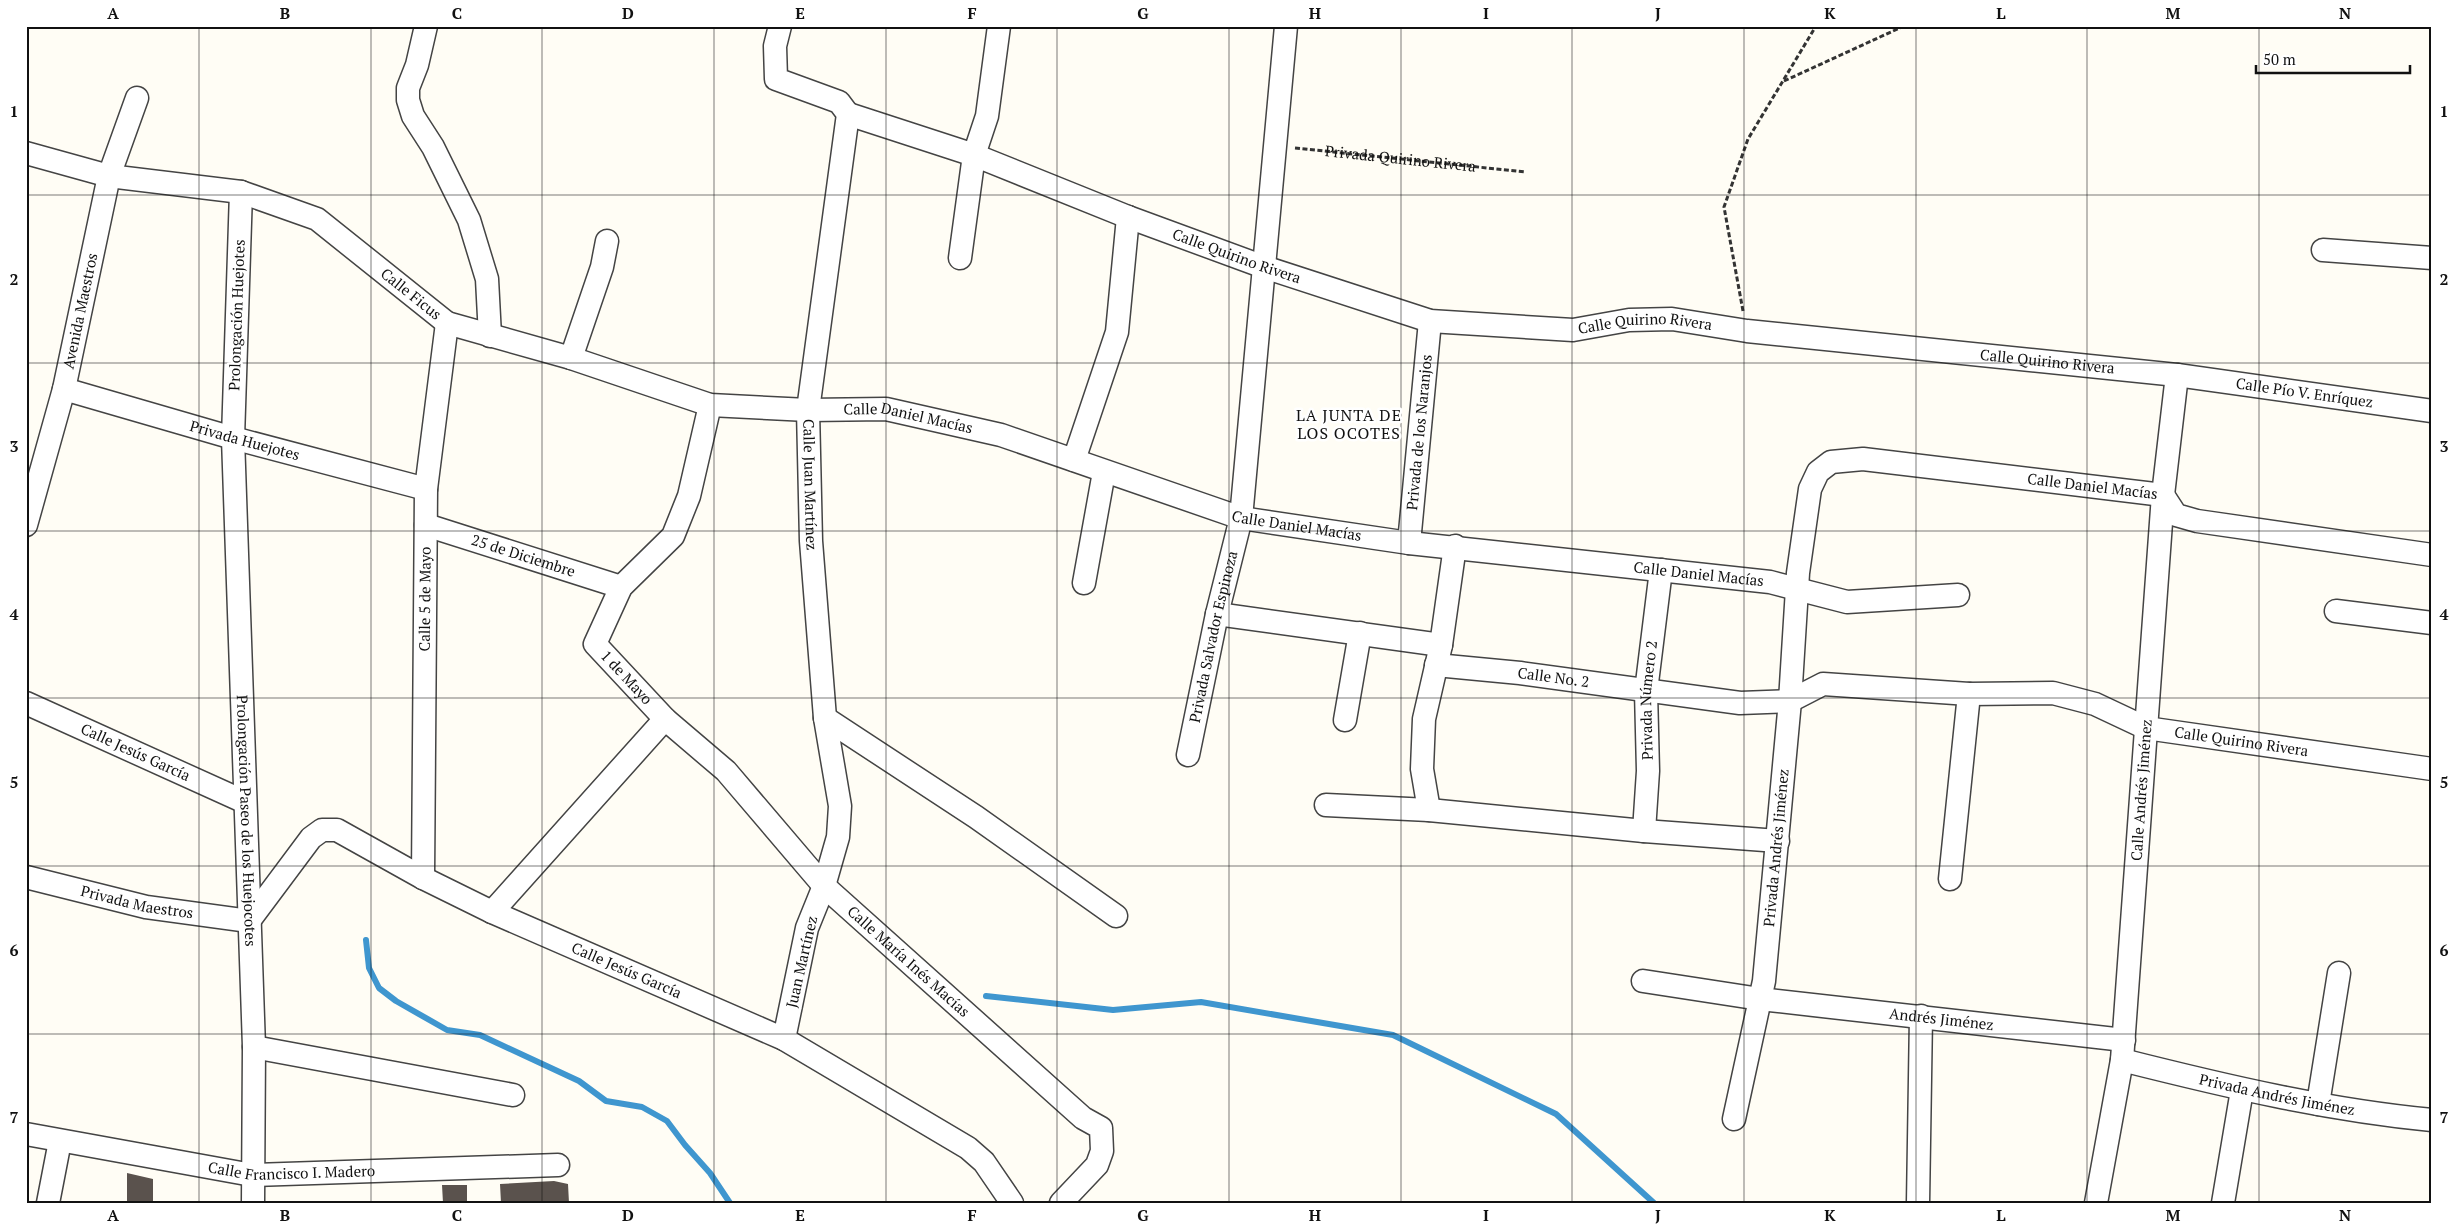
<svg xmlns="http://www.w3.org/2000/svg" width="2458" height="1229" viewBox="0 0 2458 1229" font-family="'PT Serif',serif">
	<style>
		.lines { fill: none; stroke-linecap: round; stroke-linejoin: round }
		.stream { stroke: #3f96cf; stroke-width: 6 }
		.building { fill: #5a524d }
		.minor-casing { stroke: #444; stroke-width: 25 }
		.path { stroke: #333; stroke-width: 3; stroke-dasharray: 5 2.5; stroke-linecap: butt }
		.minor { stroke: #fff; stroke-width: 22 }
		.grid { fill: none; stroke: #111; stroke-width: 1; stroke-opacity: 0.55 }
		.labels { text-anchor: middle; stroke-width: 5; stroke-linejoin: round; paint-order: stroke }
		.street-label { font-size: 15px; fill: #111; stroke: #fff }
		.neighbourhood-label { font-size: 16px; letter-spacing: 1px; fill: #111; stroke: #fff }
		.neatline { fill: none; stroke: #111; stroke-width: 2 }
		.grid-label { font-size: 16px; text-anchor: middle; font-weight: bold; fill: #111 }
	</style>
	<rect width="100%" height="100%" fill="#fffdf5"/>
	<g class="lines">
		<!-- stream -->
		<path class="stream" d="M366 940 369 968 379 988 396 1001 447 1030 480 1035 579 1081 606 1101 642 1107 667 1121 685 1145 710 1173 730 1203
			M986 996 1113 1010 1201 1002 1393 1035 1556 1114 1654 1203"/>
	</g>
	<!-- building -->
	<path class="building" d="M127 1173 153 1179V1203H127Z
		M554 1181 568 1184 569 1203H501L500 1184Z
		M442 1185H467V1203H443Z"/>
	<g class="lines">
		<!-- minor casing -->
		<g class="minor-casing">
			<g id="minor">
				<path d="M426 26 417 65 408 88V100L413 116 433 147 469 220 487 279 490 336"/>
				<path id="s2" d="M780 26 775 46 776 79 839 102 848 114 808 410 811 541 825 718 840 806 838 837 824 886 807 928 784 1039"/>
				<path id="s3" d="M848 114 974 155 1128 217 1264 267 1430 321 1573 330 1629 320 1672 319 1747 331 2177 375 2432 411"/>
				<path id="s4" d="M26 153 109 176 241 192 317 219 447 323 571 358 710 405 808 410 886 409 1001 435 1241 518 1409 543 1770 582 1847 602 1958 595"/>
				<path id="s5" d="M241 192 233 438 254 1047 253 1203"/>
				<path d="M2323 250 2432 258"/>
				<path d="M960 258 974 155 987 116 999 26"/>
				<path d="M571 358 602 267 607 241"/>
				<path id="s6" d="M64 389 233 438 426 489"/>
				<path id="s7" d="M710 405 689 496 673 536 621 587 595 644 665 719 726 771 824 886 1083 1118 1101 1128 1102 1151 1097 1165 1061 1203"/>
				<path d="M1074 460 1117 332 1128 217"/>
				<path id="s8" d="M26 525 64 389 109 176 137 98"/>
				<path id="s9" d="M426 525 621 587"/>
				<path id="s10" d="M1409 543 1430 321"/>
				<path d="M1084 583 1104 472"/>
				<path d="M2336 611 2432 623"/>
				<path d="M1217 614 1441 645"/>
				<path id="s11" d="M1436 665 1520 673 1740 703 1790 701 1823 684 1969 694 2053 693 2095 704 2146 728 2432 769"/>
				<path id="s12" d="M26 703 245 802"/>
				<path d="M825 718 976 817 1116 916"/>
				<path d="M1345 720 1360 633"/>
				<path id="s13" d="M1188 755 1217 614 1241 518 1286 26"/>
				<path d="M1326 805 1429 810 1644 831 1778 841"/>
				<path d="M1429 810 1422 769 1424 719 1441 645 1455 546"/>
				<path id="s14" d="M1644 831 1648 771 1646 691 1661 570"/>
				<path id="s15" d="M26 877 146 907 249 921 311 838 322 830H337L423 878 492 912 784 1039 968 1148 984 1162 1012 1203"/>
				<path id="s16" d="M423 878 426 489 447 323"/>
				<path d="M1950 879 1969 694"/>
				<path d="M492 912 665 719"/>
				<path id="s17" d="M1643 981 1760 999 2124 1040"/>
				<path d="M254 1047 513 1095"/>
				<path id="s18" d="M2122 1060C2225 1086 2327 1110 2432 1120"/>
				<path d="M2318 1104 2339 973"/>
				<path id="s19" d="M1734 1119 1764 981 1790 701 1798 573 1810 489 1818 472 1831 462 1863 459 2163 495 2176 515 2197 521 2432 555"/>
				<path id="s20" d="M26 1134 252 1175 558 1165"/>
				<path d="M48 1203 60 1141"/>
				<path d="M1918 1203 1921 1016"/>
				<path id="s21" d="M2096 1203 2122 1060 2163 495 2177 375"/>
				<path d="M2223 1203 2242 1090"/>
			</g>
		</g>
		<!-- path -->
		<g class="path">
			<path d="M1784 81 1904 26"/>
			<path id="s1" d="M1295 148 1526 172"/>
			<path d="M1743 311 1724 207 1748 139 1816 26"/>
		</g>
		<!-- minor -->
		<use href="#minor" class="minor"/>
	</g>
	<!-- grid -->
	<path class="grid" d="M199 26V1203M371 26V1203M542 26V1203M714 26V1203M886 26V1203M1057 26V1203M1229 26V1203M1401 26V1203M1572 26V1203M1744 26V1203M1916 26V1203M2087 26V1203M2259 26V1203M26 195H2432M26 363H2432M26 531H2432M26 698H2432M26 866H2432M26 1034H2432"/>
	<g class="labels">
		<!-- street labels -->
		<g class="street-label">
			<text dy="5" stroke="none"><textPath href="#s1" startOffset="106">Privada Quirino Rivera</textPath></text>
			<text dy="5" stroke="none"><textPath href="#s3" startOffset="414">Calle Quirino Rivera</textPath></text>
			<text dy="5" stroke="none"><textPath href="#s4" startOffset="420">Calle Ficus</textPath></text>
			<text dy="5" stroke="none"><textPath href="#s8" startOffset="221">Avenida Maestros</textPath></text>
			<text transform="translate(237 315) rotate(-88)" y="5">Prolongación Huejotes</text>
			<text dy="5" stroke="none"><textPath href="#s3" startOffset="834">Calle Quirino Rivera</textPath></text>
			<text dy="5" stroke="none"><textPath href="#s3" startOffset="1239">Calle Quirino Rivera</textPath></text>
			<text dy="5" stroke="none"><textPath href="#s3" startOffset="1498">Calle Pío V. Enríquez</textPath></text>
			<text dy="5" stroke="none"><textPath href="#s4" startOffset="941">Calle Daniel Macías</textPath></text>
			<text dy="5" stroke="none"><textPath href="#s10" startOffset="111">Privada de los Naranjos</textPath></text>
			<text dy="5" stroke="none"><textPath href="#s6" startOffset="188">Privada Huejotes</textPath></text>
			<text dy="5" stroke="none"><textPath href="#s2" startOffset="509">Calle Juan Martínez</textPath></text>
			<text dy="5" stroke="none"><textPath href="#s19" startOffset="934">Calle Daniel Macías</textPath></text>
			<text dy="5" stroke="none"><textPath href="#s4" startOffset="1346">Calle Daniel Macías</textPath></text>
			<text dy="5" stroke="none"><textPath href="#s9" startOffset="102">25 de Diciembre</textPath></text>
			<text dy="5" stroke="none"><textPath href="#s4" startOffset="1751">Calle Daniel Macías</textPath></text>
			<text dy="5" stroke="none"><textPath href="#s16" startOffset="279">Calle 5 de Mayo</textPath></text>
			<text dy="5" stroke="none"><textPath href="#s13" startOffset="121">Privada Salvador Espinoza</textPath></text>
			<text dy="5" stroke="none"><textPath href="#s7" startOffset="318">1 de Mayo</textPath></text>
			<text dy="5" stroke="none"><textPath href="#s11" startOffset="118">Calle No. 2</textPath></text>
			<text dy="5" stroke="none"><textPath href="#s14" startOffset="131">Privada Número 2</textPath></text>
			<text dy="5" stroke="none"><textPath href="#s11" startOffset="820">Calle Quirino Rivera</textPath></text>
			<text dy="5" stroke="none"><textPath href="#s12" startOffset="120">Calle Jesús García</textPath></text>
			<text dy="5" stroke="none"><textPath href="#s21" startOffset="416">Calle Andrés Jiménez</textPath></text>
			<text dy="5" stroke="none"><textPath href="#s5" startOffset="629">Prolongación Paseo de los Huejocotes</textPath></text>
			<text dy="5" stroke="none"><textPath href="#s19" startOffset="275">Privada Andrés Jiménez</textPath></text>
			<text dy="5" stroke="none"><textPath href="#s15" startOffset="114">Privada Maestros</textPath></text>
			<text transform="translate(802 962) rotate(-77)" y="5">Juan Martínez</text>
			<text dy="5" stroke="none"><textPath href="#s7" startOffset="719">Calle María Inés Macías</textPath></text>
			<text dy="5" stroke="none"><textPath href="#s15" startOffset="682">Calle Jesús García</textPath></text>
			<text dy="5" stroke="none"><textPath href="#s17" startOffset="301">Andrés Jiménez</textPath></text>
			<text dy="5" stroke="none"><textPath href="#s18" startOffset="159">Privada Andrés Jiménez</textPath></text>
			<text dy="5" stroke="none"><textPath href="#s20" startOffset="269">Calle Francisco I. Madero</textPath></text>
		</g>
		<!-- neighbourhood labels -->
		<g class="neighbourhood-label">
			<text x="1349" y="421">LA JUNTA DE<tspan x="1349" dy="18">LOS OCOTES</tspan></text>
		</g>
	</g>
	<!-- border -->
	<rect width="2458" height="1229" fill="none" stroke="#ffffff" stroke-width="55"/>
	<!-- scale -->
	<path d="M2256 65v8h154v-8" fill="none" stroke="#111111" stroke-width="2.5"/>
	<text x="2263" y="65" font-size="15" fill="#111111" stroke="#ffffff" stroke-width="4" paint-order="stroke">50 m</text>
	<rect x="28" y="28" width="2402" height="1174" class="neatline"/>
	<g class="grid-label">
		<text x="113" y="19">A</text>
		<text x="285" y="19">B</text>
		<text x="457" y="19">C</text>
		<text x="628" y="19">D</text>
		<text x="800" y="19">E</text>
		<text x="972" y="19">F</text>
		<text x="1143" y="19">G</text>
		<text x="1315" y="19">H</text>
		<text x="1486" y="19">I</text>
		<text x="1658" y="19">J</text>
		<text x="1830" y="19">K</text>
		<text x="2001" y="19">L</text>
		<text x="2173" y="19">M</text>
		<text x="2345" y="19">N</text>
		<text x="14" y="117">1</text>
		<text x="2444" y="117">1</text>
		<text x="14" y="285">2</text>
		<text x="2444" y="285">2</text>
		<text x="14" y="452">3</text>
		<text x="2444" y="452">3</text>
		<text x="14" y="620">4</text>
		<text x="2444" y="620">4</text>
		<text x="14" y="788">5</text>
		<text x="2444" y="788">5</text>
		<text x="14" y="956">6</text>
		<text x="2444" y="956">6</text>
		<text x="14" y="1123">7</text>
		<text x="2444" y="1123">7</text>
		<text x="113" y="1221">A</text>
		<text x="285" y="1221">B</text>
		<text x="457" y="1221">C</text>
		<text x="628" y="1221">D</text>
		<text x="800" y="1221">E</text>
		<text x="972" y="1221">F</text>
		<text x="1143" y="1221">G</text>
		<text x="1315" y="1221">H</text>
		<text x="1486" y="1221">I</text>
		<text x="1658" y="1221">J</text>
		<text x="1830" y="1221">K</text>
		<text x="2001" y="1221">L</text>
		<text x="2173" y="1221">M</text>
		<text x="2345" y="1221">N</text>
	</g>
</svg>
